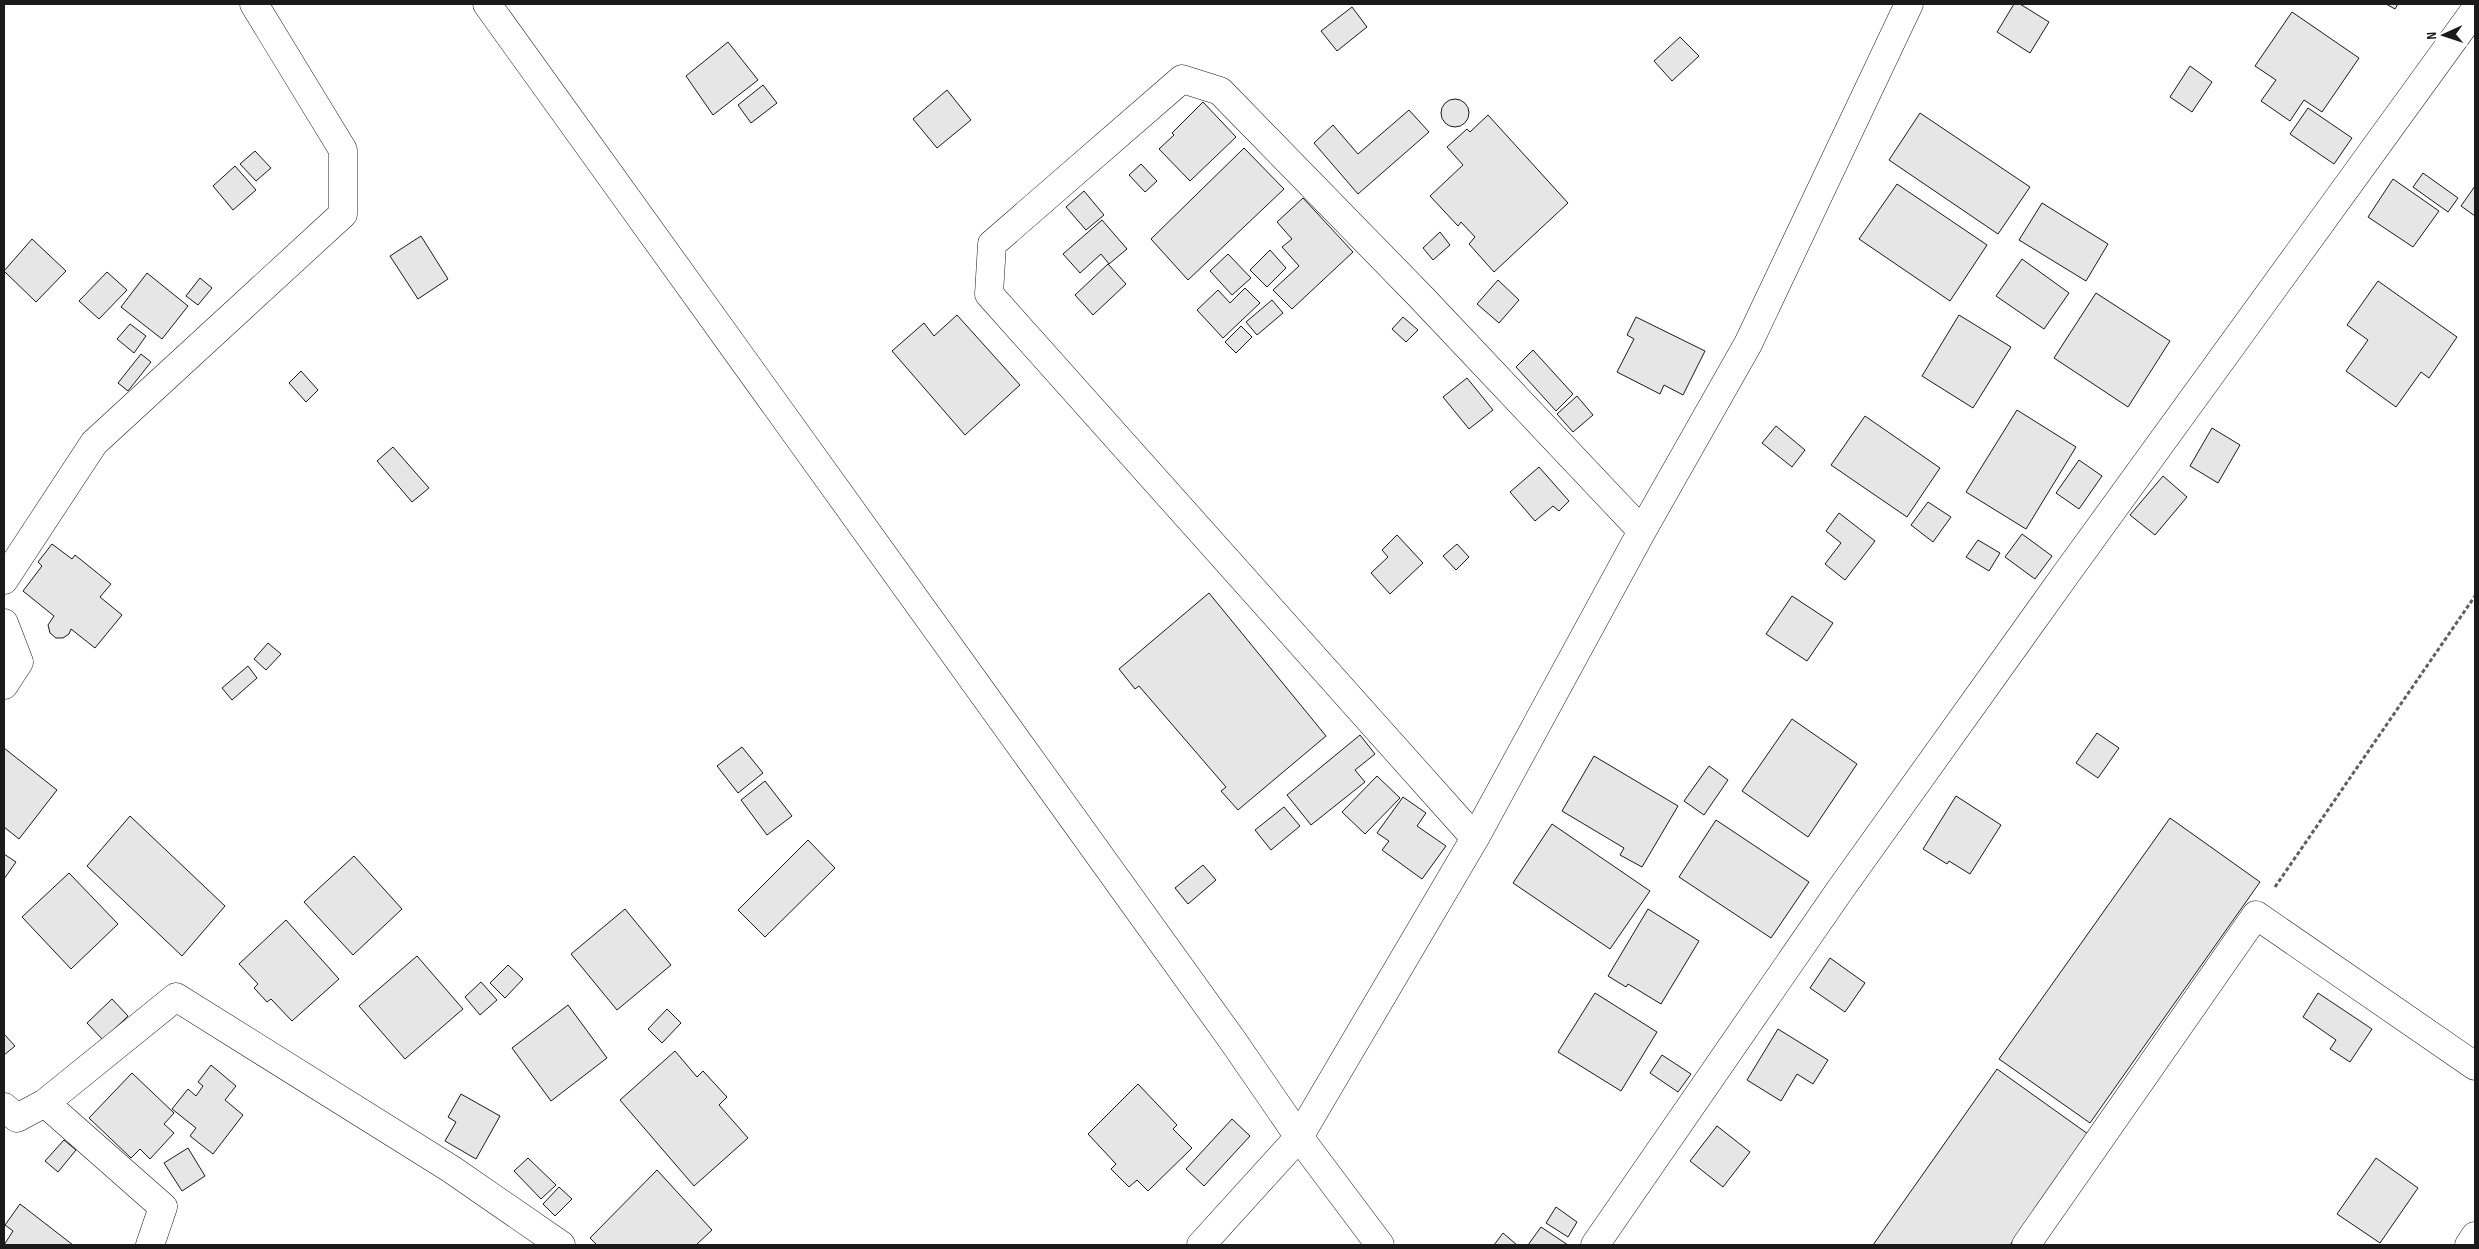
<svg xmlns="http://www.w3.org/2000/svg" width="2479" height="1249" viewBox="0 0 2479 1249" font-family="'Sofia Sans Condensed',sans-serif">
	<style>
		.building { fill: #e6e6e6; stroke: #1a1a1a }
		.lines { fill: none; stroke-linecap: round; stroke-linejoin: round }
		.minor-casing { stroke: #1a1a1a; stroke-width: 29 }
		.path { stroke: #5f5f5f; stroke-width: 3; stroke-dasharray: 4 2.5; stroke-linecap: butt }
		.minor { stroke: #fff; stroke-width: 28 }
	</style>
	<rect width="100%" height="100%" fill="#fff"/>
	<!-- building -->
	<path class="building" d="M2014 4H2020L2049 22 2030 53 1997 32Z
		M2386 4H2398L2395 9Z
		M1352 7 1367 27 1337 51 1321 31Z
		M2292 12 2359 58 2322 112 2304 100 2290 121 2261 101 2276 80 2255 66Z
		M1680 37 1699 56 1672 81 1654 61Z
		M728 42 758 80 713 115 686 76Z
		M2190 66 2212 82 2192 112 2170 97Z
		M763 85 777 103 751 123 738 105Z
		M947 90 971 120 937 148 913 119Z
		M1441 113a14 14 0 1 1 28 0a14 14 0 1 1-28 0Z
		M1203 102 1236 137 1190 181 1159 149 1174 135 1172 133Z
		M2308 108 2352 138 2334 164 2290 134Z
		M1409 110 1429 132 1358 194 1314 143 1333 125 1358 154Z
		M1920 113 2030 187 1998 234 1889 160Z
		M1488 115 1568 203 1494 272 1469 244 1475 237 1461 222 1458 226 1430 196 1463 165 1447 147 1467 129 1470 132Z
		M1244 148 1284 189 1188 280 1151 239Z
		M255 151 271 168 256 181 240 164Z
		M1141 164 1157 181 1145 192 1129 175Z
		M235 166 256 190 233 210 213 186Z
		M2423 173 2458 198 2448 212 2413 187Z
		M2393 179 2439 211 2413 247 2368 217Z
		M1897 184 1987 245 1950 301 1859 239Z
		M2475 186V216L2461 206Z
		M1084 191 1104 215 1086 230 1066 207Z
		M1303 198 1353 252 1292 309 1273 290 1299 266 1282 247 1292 239 1277 222Z
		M2042 203 2108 244 2086 281 2019 240Z
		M1102 220 1127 249 1109 264 1101 254 1080 273 1063 254Z
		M1440 232 1450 245 1433 260 1423 248Z
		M421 236 448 279 418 299 390 256Z
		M32 239 66 271 36 302 4 271Z
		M1270 250 1286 268 1267 287 1250 270Z
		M1228 254 1251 278 1232 295 1210 271Z
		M2022 259 2069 293 2044 329 1996 296Z
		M1108 264 1126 284 1093 315 1075 295Z
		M107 272 127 290 99 319 79 301Z
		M147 273 188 306 162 339 121 307Z
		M200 278 212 288 198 305 186 296Z
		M1498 280 1519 300 1499 323 1477 304Z
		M2378 281 2457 337 2429 378 2421 372 2396 407 2346 371 2368 340 2347 325Z
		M1245 288 1260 303 1223 338 1197 310 1218 290 1230 303Z
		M2096 293 2170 341 2128 407 2054 358Z
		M1272 300 1283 313 1257 335 1246 322Z
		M957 315 1020 385 965 435 892 351 924 323 934 336Z
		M1959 315 2011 347 1973 408 1922 376Z
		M1403 317 1418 330 1406 342 1392 329Z
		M1636 317 1705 351 1683 395 1664 385 1660 394 1617 372 1634 339 1627 335Z
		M130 324 146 336 134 353 117 339Z
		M1241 326 1252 337 1236 353 1225 342Z
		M1533 350 1573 394 1556 411 1516 367Z
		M141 354 151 362 128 391 118 383Z
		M301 371 318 390 306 402 289 383Z
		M1467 378 1493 410 1469 429 1443 397Z
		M1577 396 1593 415 1573 432 1557 414Z
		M2017 410 2076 447 2026 529 1966 492Z
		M1865 416 1940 468 1907 517 1831 465Z
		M1776 426 1805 450 1792 467 1762 443Z
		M2212 428 2240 445 2218 483 2190 466Z
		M393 447 429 488 412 502 377 461Z
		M2079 460 2102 476 2079 509 2056 493Z
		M1539 467 1569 501 1559 511 1553 506 1535 521 1510 492Z
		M2163 476 2187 497 2155 535 2130 515Z
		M1928 502 1951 517 1933 542 1911 525Z
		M1839 513 1875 541 1845 580 1825 564 1841 543 1826 531Z
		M2022 534 2052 556 2035 579 2005 557Z
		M1397 535 1423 563 1390 594 1371 573 1388 557 1382 550Z
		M1978 540 2000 553 1989 571 1966 557Z
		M52 544 72 559 75 555 111 584 100 597 122 615 95 648 71 629 69 634 63 638H56L50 633 48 625 54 616 23 591 42 566 38 562Z
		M1457 544 1469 557 1456 570 1443 556Z
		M1209 593 1326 736 1238 810 1221 791 1226 787 1139 686 1135 689 1119 669Z
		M1792 596 1833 623 1807 661 1766 634Z
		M268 643 281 654 266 670 254 659Z
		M248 666 257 678 232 700 222 688Z
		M1792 719 1857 764 1808 837 1742 791Z
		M2097 733 2119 748 2098 778 2076 763Z
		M1360 735 1375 754 1355 770 1365 782 1311 825 1287 795Z
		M742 747 763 773 738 793 717 766Z
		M4 748 57 790 19 839 4 827Z
		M1594 756 1678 806 1642 867 1620 855 1624 848 1562 811Z
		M1709 766 1728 780 1704 815 1684 801Z
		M1377 776 1400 798 1365 834 1342 812Z
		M765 781 792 816 767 835 741 800Z
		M1956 796 2001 825 1970 874 1949 861 1947 864 1923 849Z
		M1403 797 1426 813 1417 826 1446 846 1422 879 1382 850 1389 841 1377 833Z
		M1284 807 1300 826 1271 850 1255 830Z
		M130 816 225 906 182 956 87 866Z
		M2170 818 2260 882 2090 1123 1999 1059Z
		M1716 820 1809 882 1771 938 1679 877Z
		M1552 824 1650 891 1610 949 1513 883Z
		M808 840 835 868 765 937 738 910Z
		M4 854 16 862 4 879Z
		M354 856 402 909 353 955 304 902Z
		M1203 865 1216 880 1188 904 1175 888Z
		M69 873 118 924 71 969 22 917Z
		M625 909 671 965 617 1010 571 954Z
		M1648 909 1699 941 1661 1004 1628 984 1626 987 1608 976Z
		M286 920 339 979 292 1021 271 999 267 1002 254 988 258 984 239 964Z
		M417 956 463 1009 405 1059 359 1006Z
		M1830 958 1865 983 1845 1012 1810 988Z
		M508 965 523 979 505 998 490 983Z
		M481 982 497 1000 480 1015 465 997Z
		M1595 993 1657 1032 1621 1091 1558 1052Z
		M2318 993 2372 1029 2350 1062 2330 1049 2336 1040 2303 1017Z
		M112 999 128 1016 103 1040 87 1023Z
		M568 1005 607 1058 551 1101 512 1048Z
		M667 1009 681 1023 662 1043 648 1029Z
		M1778 1029 1828 1060 1813 1084 1797 1074 1781 1101 1747 1080Z
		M4 1034 15 1046 4 1055Z
		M675 1051 697 1077 703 1071 727 1097 719 1105 748 1138 694 1186 620 1100Z
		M1662 1055 1691 1074 1678 1092 1650 1073Z
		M211 1065 236 1086 225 1100 243 1115 213 1154 190 1136 196 1128 172 1109 188 1089 196 1096 203 1086 198 1082Z
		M1997 1069 2088 1134 2010 1245H1873Z
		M132 1073 174 1113 164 1124 174 1133 150 1159 140 1149 131 1158 89 1118Z
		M1138 1084 1177 1125 1173 1129 1192 1148 1148 1191 1137 1180 1129 1187 1111 1169 1116 1164 1088 1134Z
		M461 1094 500 1116 476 1159 445 1141 456 1122 448 1117Z
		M1232 1119 1250 1136 1204 1186 1186 1169Z
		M1717 1126 1750 1152 1723 1187 1690 1161Z
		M64 1140 76 1150 58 1172 45 1161Z
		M188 1148 205 1176 182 1191 164 1163Z
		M528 1158 556 1185 541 1199 514 1171Z
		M2376 1158 2418 1188 2380 1243 2337 1214Z
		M657 1170 712 1230 696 1245H597L590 1238Z
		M559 1187 572 1199 555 1216 543 1204Z
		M20 1204 73 1245H4L13 1231 5 1225Z
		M1556 1207 1577 1222 1568 1237 1546 1223Z
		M1541 1227 1568 1245H1528Z
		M1503 1233 1517 1245H1494Z"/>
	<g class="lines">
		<!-- minor casing -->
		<g class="minor-casing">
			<path id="minor" d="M487 4 1233 1041 1299 1137 1380 1245
				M4 580 94 443 343 214V150L254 4
				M4 623 19 662 4 685
				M1475 838 989 294 992 244 1182 79 1220 91 1421 297 1642 531
				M45 1103 163 1207 150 1245
				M4 1107 17 1118 45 1103 176 997 451 1169 561 1245
				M1201 1245 1299 1137 1475 838 1642 531 1748 344 1909 4
				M1595 1245 1840 890 2066 574 2475 10
				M2026 1245 2256 915 2475 1066
				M2469 1245 2475 1236"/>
		</g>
		<!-- path -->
		<path class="path" d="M2275 887 2475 596"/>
		<!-- minor -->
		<use href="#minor" class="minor"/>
	</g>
	<!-- border -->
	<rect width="2479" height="1249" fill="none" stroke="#1a1a1a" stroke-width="10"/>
	<!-- north arrow -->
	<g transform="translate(2444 35) rotate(267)" stroke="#ffffff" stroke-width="4" paint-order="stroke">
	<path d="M0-4L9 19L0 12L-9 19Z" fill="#1a1a1a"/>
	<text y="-8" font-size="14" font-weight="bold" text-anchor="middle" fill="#1a1a1a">N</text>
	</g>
</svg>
